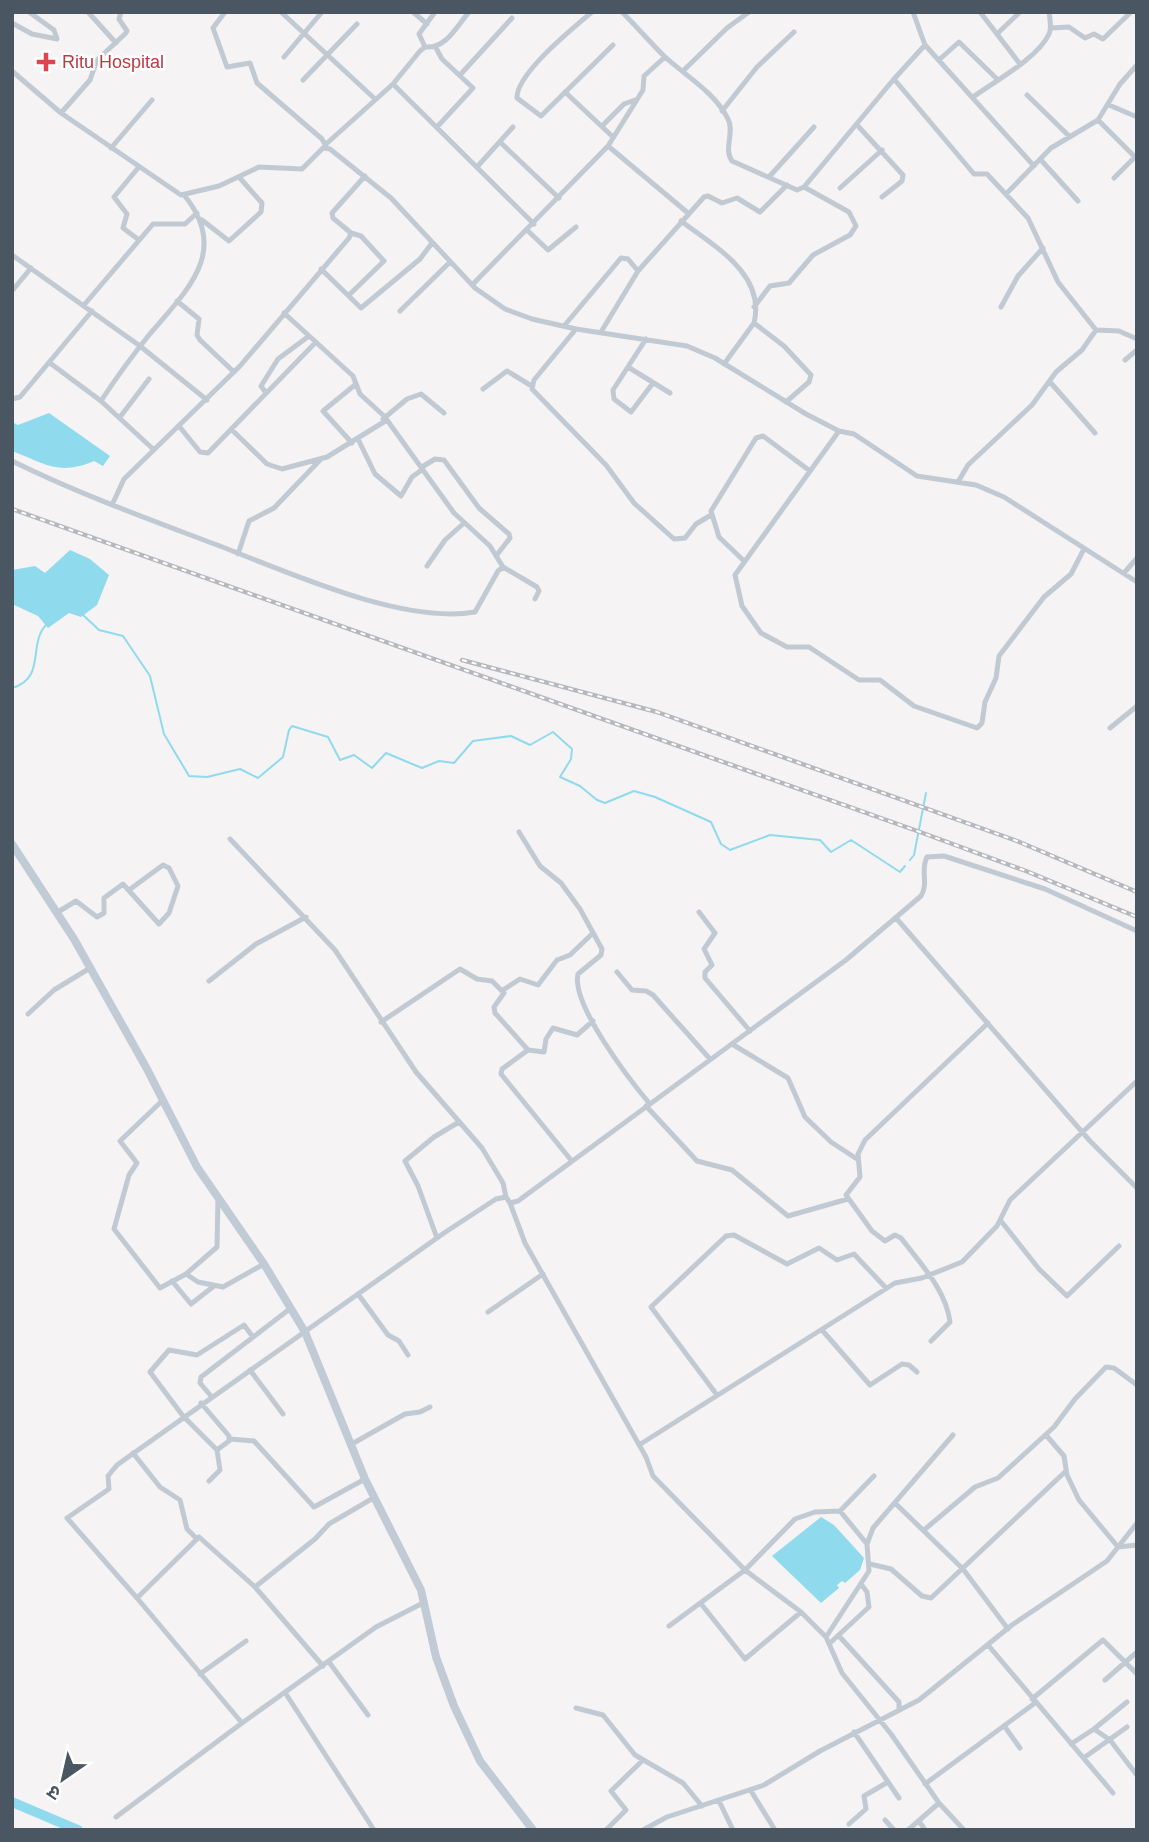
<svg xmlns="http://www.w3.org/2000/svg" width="1149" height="1842" viewBox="0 0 1149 1842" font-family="Arial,'Noto Sans Devanagari',sans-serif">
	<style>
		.water { fill: #90daee }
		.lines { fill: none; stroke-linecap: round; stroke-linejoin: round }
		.stream { stroke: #90daee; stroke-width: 2 }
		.river { stroke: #90daee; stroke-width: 10 }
		.street { stroke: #c1cad2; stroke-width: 5 }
		.secondary { stroke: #c1cbd6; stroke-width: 8 }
		.rail-casing { stroke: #b5b8bd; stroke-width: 4.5 }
		.rail { stroke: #fff; stroke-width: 2; stroke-dasharray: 5; stroke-linecap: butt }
		.health-dot { fill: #e0444e; stroke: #fff; stroke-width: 2.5 }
		.labels { text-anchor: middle; stroke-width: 5; stroke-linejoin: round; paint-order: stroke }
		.health-label { font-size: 18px; fill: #be3a42; stroke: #fff; text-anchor: start }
	</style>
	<rect width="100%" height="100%" fill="#f5f3f3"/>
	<!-- water -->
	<path class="water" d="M49 413 110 456 103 466 94 461C59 476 46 464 12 451V422L18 425Z
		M70 550 90 559 109 575 97 605 81 617 69 613 48 628 38 616 12 604V570L35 566 45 573Z
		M821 1517 834 1525 864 1558 860 1570 845 1583 842 1581 837 1585 839 1588 821 1603 772 1556Z"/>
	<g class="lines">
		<!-- stream -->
		<path class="stream" d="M82 614 99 630 123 636 150 676 164 734 189 776 207 777 240 769 258 778 283 757 289 730 292 726 328 737 340 760 354 755 372 768 386 753 422 768 439 761 454 763 473 741 511 736 530 745 553 732 572 749 571 759 560 777 580 786 597 800 605 803 634 791 655 797 711 822 721 844 730 850 770 835 820 840 831 852 851 840 900 872 905 866
			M12 688C47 678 27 643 47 624
			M910 860 914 855 926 793"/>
		<!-- river -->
		<path class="river" d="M12 1802 78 1830"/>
		<!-- street -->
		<path class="street" d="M88 12 116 43
			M225 12 213 28 227 67 250 63 257 83 322 139 327 148
			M281 12 375 99
			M413 12 427 24
			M592 12C573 28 516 74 517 98L541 116 613 45
			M622 12C636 26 649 41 663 55 684 75 715 92 728 119 735 132 723 149 732 161L797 190 804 187 894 79
			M913 12 925 45 894 79 974 174H987L1028 218 1058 282 1096 330
			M980 12 1020 64
			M12 23 32 34 57 39 54 30 29 12
			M1051 28 1069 27 1085 38 1094 34 1103 39 1131 12
			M998 33 1020 12
			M925 45 1034 166
			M425 47 419 34 435 12
			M436 48 442 59 473 88 437 127
			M284 57 322 12
			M940 59 959 42 997 79
			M12 71 61 113 181 195 219 186 259 167 302 169 323 148 330 149 391 198 475 288 505 309 532 319 576 329 687 346 715 358 806 414 839 431 854 434 917 476 976 485 1004 497 1137 582
			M683 71 727 28 749 12
			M460 75 512 18
			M303 80 357 24
			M393 84 534 224
			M565 92 613 137
			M1027 95 1069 136
			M973 97C995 81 1038 58 1049 34 1052 28 1050 19 1049 12
			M1109 105 1137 117
			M722 111 757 67 794 32
			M61 113 90 80 97 60 125 34 127 31 119 19 121 12
			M1098 120 1135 157 1114 178
			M602 126 624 104 635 100
			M858 126 903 175 902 181 882 197
			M500 142 559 198
			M325 145 393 84 420 51 425 47C446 49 456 27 469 12
			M608 146 688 213
			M111 148 152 100
			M1040 159 1078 201
			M477 167 513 127
			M138 168 114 197 127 214 123 228 139 240
			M769 177 814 127
			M840 188 882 150
			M1006 194 1051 148 1098 120 1120 84 1137 65
			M202 220 229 241 261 212 262 203 239 177
			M681 221C714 246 766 274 754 323L724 364
			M527 230 548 250 576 227
			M12 255 140 346 207 400
			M321 269 361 308 420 259 432 243
			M472 285 608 146 643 90 644 76 665 57
			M12 291 31 268
			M349 295 384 261 361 236 351 233
			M177 301 199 319 197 335 200 340 234 372
			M84 305 153 224H185L197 213
			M754 307 770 286 789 283 813 255 850 235 856 226 849 212 804 187
			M1001 307 1018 276 1043 248
			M400 311 450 262
			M284 313 353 376 360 394 384 416
			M754 323 784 346 811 375 809 382 786 402
			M564 326 621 258 628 259 638 271
			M576 329 534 380 532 389 606 465 634 503 674 539 685 538 696 524 711 515
			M601 332 638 271 704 197 708 196 722 203 737 198 760 212 787 185
			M646 339 613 390 614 399 631 412 653 383
			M1125 360 1137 350
			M50 363 101 401 153 449
			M628 367 670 393
			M1050 382 1095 433
			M483 389 507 371 530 385
			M266 393 261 386 278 359 309 336
			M12 399 20 397 92 311
			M101 401C116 378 132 356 149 335 186 291 231 252 184 195
			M120 417 149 379
			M383 419 407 399 421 394 444 413
			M179 426 200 452 208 453 316 342
			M231 429 267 464 282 469 327 457 387 420 454 513 490 546 503 567
			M839 431 735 575 742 606 761 633 787 647H809L859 680H880L914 706 977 728 982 723 985 702 996 678 999 656 1044 597 1071 574 1084 549
			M358 439 375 474 401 496 412 477 423 469
			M352 443 323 411 356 384
			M12 461C77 493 143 517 209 542 282 569 399 625 475 612L498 571 503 567 537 587 539 591 535 599
			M422 467 435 459 444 460 479 508 509 534 510 538 496 556
			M958 482 968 465 1032 405 1056 372 1082 350 1096 330 1119 331 1137 339
			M112 505 124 479 240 366 349 238 351 233 333 218 332 213 365 176
			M238 554 249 521 274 508 321 459
			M743 560 719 537 711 511 756 438 763 436 810 471
			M427 566 445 540 464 523
			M1124 573 1137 558
			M1110 728 1137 706
			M519 832 540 866 561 883 580 909 602 949 601 955 578 974C571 1004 629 1079 649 1103
			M230 839 335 950 416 1072 482 1148 503 1183 506 1197
			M58 912 76 901 97 917 104 913V898L123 884 159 924 169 913 178 886 169 868 163 865 129 890
			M699 912 715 933 704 949 712 965 705 972V978L750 1031
			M896 918 1090 1141 1137 1188
			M617 972 632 990 646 991 653 995 710 1059
			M209 981 256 944 306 917
			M503 990 520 979 538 985 557 960 570 955 593 933
			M28 1014 54 990 90 968
			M381 1022 460 969 477 979 492 981 504 993 494 1007 495 1013 528 1050 502 1069 501 1074 571 1160
			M732 1044 788 1078 805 1117 831 1142 857 1159
			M528 1050 544 1052 546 1039 553 1028 577 1035 593 1021
			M163 1100 120 1141 137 1163 129 1175 114 1229 160 1288 186 1274 198 1282 223 1287 264 1264
			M646 1106 697 1161 732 1170 788 1216 848 1199
			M510 1203 525 1243 646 1457 653 1476 745 1570 801 1612 826 1637 842 1673 891 1734 939 1803 964 1830
			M1001 1221 1039 1269 1067 1296 1119 1246
			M437 1238 418 1186 405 1161 434 1137 459 1122
			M186 1274 217 1247 218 1198
			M172 1281 191 1304 214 1286
			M358 1294 388 1335 399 1341 408 1355
			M488 1312 543 1274
			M822 1330 870 1385 902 1364 909 1365 917 1372
			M931 1341 950 1322C946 1290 920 1263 901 1238L895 1235 885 1241 872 1231 846 1195 860 1177 858 1154 865 1140 988 1023
			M250 1370 283 1414
			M717 1395 651 1307 726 1236 734 1235 787 1264 819 1248 837 1260 854 1254 886 1288
			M211 1396 200 1383 201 1377 291 1308
			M201 1403 229 1436V1441L217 1450
			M1046 1435 1064 1456 1067 1475 1079 1500 1118 1547 1137 1545
			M230 1439 254 1441 314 1507 365 1479
			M350 1445 405 1414 420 1412 430 1407
			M639 1445 895 1283 922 1278 962 1262 997 1226 1010 1200 1137 1081
			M133 1453 160 1487 180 1500 187 1529 196 1538
			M209 1481 220 1470 217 1450 183 1416 150 1372 169 1350 197 1355 244 1325 253 1337
			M896 1504 963 1569 1008 1629
			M840 1511 874 1476
			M924 1530 975 1487 998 1478 1054 1427 1075 1399 1106 1367 1114 1368 1137 1385
			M870 1564 891 1569 922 1596 931 1598 1066 1471
			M255 1587 315 1539 329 1524 375 1497
			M137 1598 67 1518 109 1489 108 1476 117 1465 444 1233 496 1199 506 1197 510 1203 518 1201 846 960 921 896C929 883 920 870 927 857L944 856 1045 889 1137 931
			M702 1605 745 1659 801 1612
			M669 1626 745 1570 795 1519 815 1512 840 1511 867 1544
			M839 1636 899 1702V1710
			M826 1637 869 1571 867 1544 873 1528 953 1435
			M830 1643 869 1607 867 1592 861 1584
			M988 1645 1113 1793
			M329 1662 368 1715
			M323 1666 255 1587 199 1537 137 1598 242 1723 376 1627 425 1602
			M200 1674 246 1641
			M1105 1680 1137 1652
			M286 1694 374 1830
			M1032 1699 1103 1640 1137 1674
			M576 1708 603 1715 635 1755 683 1783 702 1806
			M1005 1727 1020 1748
			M1094 1729 1127 1702
			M854 1732 899 1798
			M1071 1744 1094 1729 1110 1740 1136 1774
			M1085 1757 1127 1727
			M925 1784 1035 1703
			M751 1791 775 1830
			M719 1801 733 1830
			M116 1817 242 1723
			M885 1820 894 1830
			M919 1821 925 1830
			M849 1824 866 1809 864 1796 888 1782
			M606 1830 626 1810 611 1791 643 1760
			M643 1830 667 1817 764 1785 820 1751 919 1700 1012 1625 1107 1561 1137 1523
			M908 1830 939 1803"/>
		<!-- secondary -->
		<path class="secondary" d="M12 844 74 939 147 1069 197 1167 264 1264 305 1332 365 1479 421 1590 436 1657 454 1706 480 1761 533 1830"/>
		<!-- rail casing -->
		<g class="rail-casing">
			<path id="rail" d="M12 509 920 832 1026 871 1137 917
				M462 660 657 712 1017 841 1137 892"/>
		</g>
		<!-- rail -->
		<use href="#rail" class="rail"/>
	</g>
	<!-- markers -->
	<path class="health-dot" d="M42.5 51.5h7v7h7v7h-7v7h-7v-7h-7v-7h7z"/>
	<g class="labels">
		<!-- health labels -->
		<g class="health-label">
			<text x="62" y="68">Ritu Hospital</text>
		</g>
	</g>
	<!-- border -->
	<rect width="1149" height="1842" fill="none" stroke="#4a5661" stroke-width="28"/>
	<!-- north arrow -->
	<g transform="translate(63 1779) rotate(214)" stroke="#ffffff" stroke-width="5" paint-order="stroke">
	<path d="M0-5L12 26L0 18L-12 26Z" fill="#4a5661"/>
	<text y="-10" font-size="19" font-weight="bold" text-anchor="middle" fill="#4a5661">उ</text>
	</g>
</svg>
